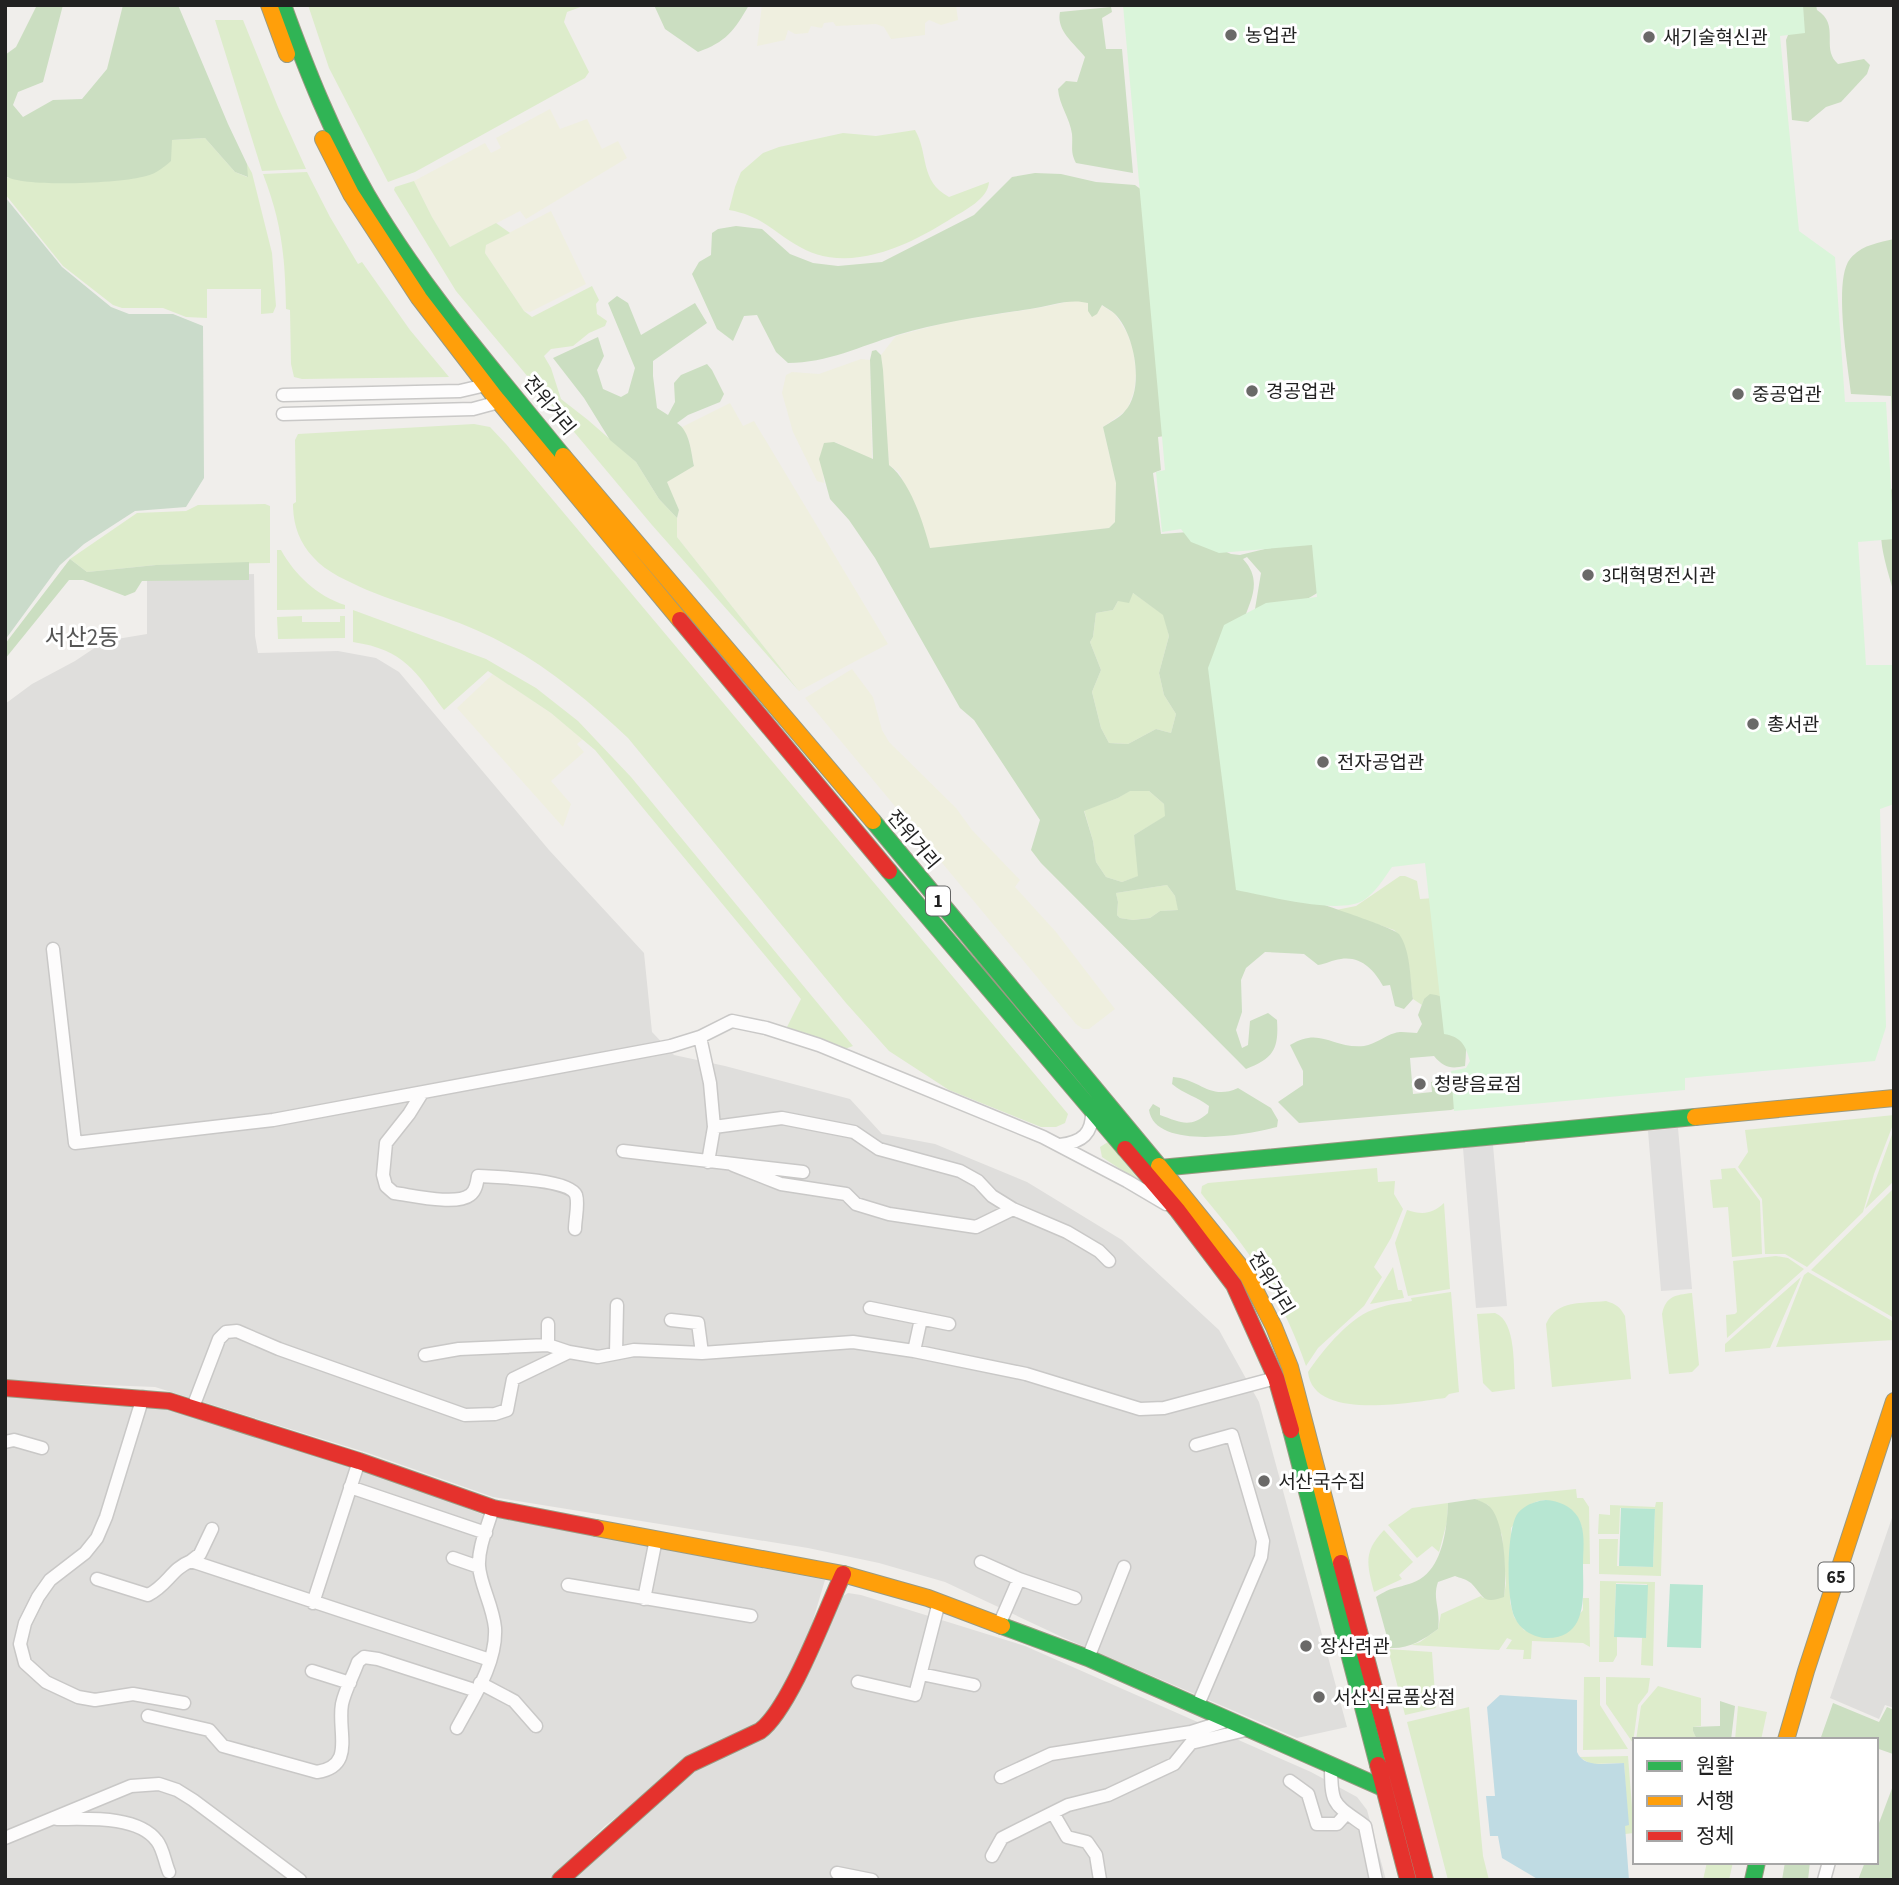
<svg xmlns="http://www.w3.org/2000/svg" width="1899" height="1885" viewBox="0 0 1899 1885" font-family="'Source Sans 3','Noto Sans KR',sans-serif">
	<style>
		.residential { fill: #dfdedc }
		.farmland { fill: #efefdf }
		.grass { fill: #ddeccb }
		.forest { fill: #cbdec1; fill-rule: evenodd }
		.cemetery { fill: #cadbca }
		.park { fill: #daf5da }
		.pitch { fill: #b7e6d2 }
		.parking { fill: #e0dfde }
		.water { fill: #bfdbe3 }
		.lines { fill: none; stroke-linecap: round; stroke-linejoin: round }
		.street-casing { stroke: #c9c8c7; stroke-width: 15 }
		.fast-casing { stroke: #999a82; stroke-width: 18 }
		.slow-casing { stroke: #999a82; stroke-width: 18 }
		.jam-casing { stroke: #999a82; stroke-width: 18 }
		.street { stroke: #fdfcfc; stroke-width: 12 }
		.fast { stroke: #30b455; stroke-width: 16 }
		.slow { stroke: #ff9f0a; stroke-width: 16 }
		.jam { stroke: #e5322d; stroke-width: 16 }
		.poi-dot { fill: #6a6968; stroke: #fff; stroke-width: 2.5 }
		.labels { text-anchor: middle; stroke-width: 6; stroke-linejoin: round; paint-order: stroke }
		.shield { fill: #fff; stroke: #646464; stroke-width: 2 }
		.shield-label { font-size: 18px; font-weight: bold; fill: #222 }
		.poi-label { font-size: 19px; fill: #222; stroke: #fff; text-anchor: start }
		.street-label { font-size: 19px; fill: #222; stroke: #fff }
		.quarter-label { font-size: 23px; fill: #555; stroke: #fff }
	</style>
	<rect width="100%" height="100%" fill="#f0eeeb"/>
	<!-- residential -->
	<path class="residential" d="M254 574 255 636 258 653 338 651 376 658 399 672 549 850 644 953 652 1032 674 1055 725 1066 850 1099 882 1134 935 1144 1027 1182 1122 1240 1219 1330 1259 1402 1347 1727 1297 1738 1062 1637 945 1582 879 1563 808 1548 493 1497 368 1453 155 1387 5 1381V704L32 684 75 661 105 641 147 634V577Z
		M5 1396 151 1401 411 1487 484 1515 825 1580 808 1637 784 1689 764 1717 747 1733 683 1765 605 1826 550 1880H5Z
		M1894 1512V1708L1885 1705 1879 1719 1830 1698Z
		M848 1593 861 1595 1025 1646 1311 1772 1357 1797 1367 1810 1386 1880H566L604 1843 700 1768 761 1737 837 1600Z"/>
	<!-- farmland -->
	<path class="farmland" d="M762 5H956L958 20 941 25 929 20 925 23V35L891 39 884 27 876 24 836 26 833 22 824 23 822 28 811 26 808 33 795 34 788 30 785 40 757 46Z
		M550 109 560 129 587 119 602 149 618 141 627 158 526 219 520 211 450 247 432 217 414 181 485 143 491 153 501 148 496 138Z
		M551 211 586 284 530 312 524 311 485 253 486 245Z
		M1075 300 1101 305 1115 314 1127 333 1133 348 1136 374 1134 391 1127 410 1103 427 1116 483 1115 522 1109 528 930 549 919 515 903 481 899 472 889 465 881 355 896 336 948 322 1044 307Z
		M861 359 870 360 872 460 835 442 823 472 824 483 817 481 793 432 782 393 786 375 792 372 819 374Z
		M730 403 743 426 754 421 888 644 799 691 677 537 675 525 679 510 666 482 694 466 689 440 682 427Z
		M852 669 873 697 882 730 889 742 956 808 972 830 1020 880 1015 887 1056 932 1115 1009 1089 1029H1083L1076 1024 805 698Z
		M493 674 551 713 583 739 577 744 584 752 551 781 571 804 563 827 457 708Z"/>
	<!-- grass -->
	<path class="grass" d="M308 5H586L567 12 564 22 589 72 585 78 415 172 388 182 329 68Z
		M215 20H243L278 107 306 169 262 171Z
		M915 130C929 154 919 181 949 197L989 182C988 199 965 210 952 218 910 245 849 275 800 247 773 232 763 216 729 210L735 187 741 172 763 153 779 147 843 133 876 136Z
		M205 138 235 172 247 177V164L252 173 272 253 276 306 273 313 261 314V289H207V318L186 317 163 308H122L113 305 63 266 5 194V176L8 178 172 140Z
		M307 172 330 217 358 264 362 262 410 330 449 377 302 379 294 377 291 364 290 310 286 309C285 257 282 223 263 174Z
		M414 181 432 217 450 247 496 223 510 233 486 245 485 253 524 311 532 317 592 286 599 300 596 304 597 314 607 321 605 326 589 333 573 346 551 349 544 356 551 368 561 399 588 420 636 462 659 499 677 518V537L799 691 652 525 456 291 394 190 395 187Z
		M474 424 490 427 506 444 1068 1114 1065 1123 1056 1127H1041L949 1090 889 1051 846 1003 628 738C589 701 548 667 501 642 459 619 411 608 367 590 348 581 327 573 313 557 299 542 293 524 293 504L296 502 295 440 298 434Z
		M265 504 270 506V563L156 565 87 572 70 559 137 513 186 511 198 505Z
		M277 550H281C295 575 317 596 345 605V609L277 610Z
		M1133 593 1164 615 1169 636 1159 673 1164 695 1176 714 1171 733 1156 729 1128 744 1109 743 1101 728 1092 692 1101 670 1090 642 1093 637 1096 613 1113 610 1118 601Z
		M353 610 486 659 536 688 578 721 631 777 853 1046 842 1050 787 1027 801 999 595 750 551 713 488 671 444 710C415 671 405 650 353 642Z
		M302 616V622H340V616H345V638L278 639 277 617Z
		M1129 791H1149L1164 804 1166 816 1134 835 1139 876 1122 882 1106 877 1096 862 1093 841 1084 810 1118 798Z
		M1400 876H1405L1417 881 1420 899 1434 898 1481 1055 1467 1052 1464 1018 1424 999 1422 1005 1413 999C1409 977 1411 946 1394 930L1336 910 1356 906Z
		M1167 885 1175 896 1179 910 1160 911 1150 918 1133 920 1120 918 1117 915 1118 902 1116 893Z
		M1894 1115V1122L1874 1174 1863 1212 1807 1267 1785 1254H1765L1762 1199 1738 1167 1748 1152 1745 1130Z
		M1894 1129V1181L1865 1209Z
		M1108 1142 1138 1179H1135L1102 1157 1100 1147Z
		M1377 1168 1378 1182 1395 1181 1394 1194 1403 1209 1391 1238 1374 1267 1382 1277 1364 1306 1318 1348 1306 1366C1282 1296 1250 1252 1204 1197L1201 1193 1202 1186 1208 1183Z
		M1735 1168 1760 1201 1762 1254 1732 1257 1728 1207 1713 1208 1710 1180 1722 1179 1721 1169Z
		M1894 1188V1318L1811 1270Z
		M1444 1203 1450 1289 1408 1296 1395 1243 1407 1210C1423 1215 1432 1214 1444 1203Z
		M1776 1256 1788 1258 1804 1269 1727 1338 1726 1315 1735 1314 1737 1312 1733 1261Z
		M1393 1267 1398 1290H1402L1404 1298 1370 1304Z
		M1808 1272 1894 1322V1340L1776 1347 1804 1275Z
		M1801 1277 1770 1348 1725 1352V1344Z
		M1451 1292 1459 1392 1449 1394 1445 1398C1412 1402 1313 1422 1308 1372 1323 1350 1351 1315 1378 1308 1389 1304 1401 1303 1412 1301L1411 1298Z
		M1692 1293 1699 1365 1692 1372 1669 1374 1662 1314C1666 1296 1675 1295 1692 1293Z
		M1606 1301C1616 1304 1620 1307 1625 1316L1631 1379 1552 1387 1546 1324C1557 1299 1582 1304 1606 1301Z
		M1495 1313C1517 1321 1513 1369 1515 1389L1492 1392 1483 1383 1477 1314Z
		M1576 1489 1577 1498H1583L1589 1507 1590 1564H1583L1582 1528 1579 1520 1569 1508 1546 1500 1538 1501 1531 1504 1511 1528 1510 1602 1514 1617 1524 1630 1547 1638 1563 1634 1583 1610V1598H1589L1590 1647 1583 1643 1532 1641 1531 1659H1523L1524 1650 1506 1649 1512 1640 1507 1638 1499 1650 1411 1645 1420 1642 1438 1629 1441 1614 1481 1596 1483 1598 1504 1596 1506 1583 1502 1535 1488 1505 1475 1499Z
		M1656 1502H1663L1661 1576 1599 1574V1539H1618L1617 1566 1653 1567 1655 1509 1620 1508 1619 1534H1598L1599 1514 1610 1515V1505L1655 1507Z
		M1448 1503 1447 1522 1439 1552 1432 1546 1417 1558 1388 1525 1412 1508Z
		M1384 1530 1413 1562 1399 1575 1402 1579 1374 1592C1367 1564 1363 1552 1384 1530Z
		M1600 1581 1655 1582 1653 1666 1641 1665 1642 1638H1646L1647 1584 1616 1583 1614 1637H1617V1655L1613 1662H1599Z
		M1388 1649 1432 1652 1436 1708 1405 1715Z
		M1584 1677H1600V1705L1628 1749 1583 1750Z
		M1606 1677 1650 1678 1648 1692 1638 1705 1633 1743 1606 1704Z
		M1658 1686 1701 1698V1726L1693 1727V1731L1697 1740H1636L1641 1706Z
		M1738 1706 1767 1712 1761 1740H1735Z
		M1469 1707 1483 1856 1489 1880H1448L1407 1722Z
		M1628 1756 1634 1833 1625 1834V1825H1628L1624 1763 1591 1764 1579 1757Z
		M1707 1862H1733L1729 1880H1703Z"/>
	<!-- forest -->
	<path class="forest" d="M37 5H63L43 82 18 92 13 105 23 117 53 100 82 99 107 69 123 5H178L228 124 247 164 248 177 235 172 205 138 172 140 171 161C162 169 154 175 142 177 118 183 25 188 5 176V55L16 47Z
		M654 5H749C734 31 726 42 698 52L665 29Z
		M1800 5H1816L1817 10C1841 25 1820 48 1838 64L1864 59 1870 65 1867 74 1841 102 1826 107 1808 122 1792 120 1786 40Z
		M1111 7 1112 12 1102 18 1106 49H1122L1133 173 1076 163C1070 152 1073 146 1072 134 1070 118 1059 105 1058 89L1066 81 1077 82 1085 57C1074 43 1056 31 1060 12Z
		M1035 173 1061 174 1096 182 1135 185 1150 196 1183 433 1158 437 1161 470 1153 473 1161 534 1189 532 1209 544 1231 554 1240 555 1277 546 1325 541 1328 586C1301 604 1286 611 1254 615L1261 573 1247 557 1243 559C1263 580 1251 600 1242 624L1322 904C1335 909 1394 928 1399 934 1411 951 1410 979 1413 999L1404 1009 1395 1006 1390 985 1383 986C1374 970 1361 956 1341 959 1332 960 1326 964 1318 965L1304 954 1265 952 1246 968 1241 980 1242 1012 1236 1030 1242 1048 1248 1045 1250 1021 1268 1013 1277 1020C1279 1050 1273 1058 1246 1069L1041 863 1031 850 1040 820 974 720 960 708 875 558 849 520 830 499 819 459 824 443 834 442 873 459 870 360 872 351 876 350 881 355 883 370 889 465C910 481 923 522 930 548L1109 528 1115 522 1116 483 1103 427C1110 422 1120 418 1125 411 1145 389 1135 334 1115 314 1112 311 1106 308 1102 305L1097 314 1092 317 1088 311V303C1070 298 1049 306 1030 309 985 316 941 322 897 335 861 346 827 363 788 363L776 352 757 315 744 316 733 341 717 329 692 274 699 262 711 255 712 233 718 229 736 226 762 229 790 254 813 263 838 266 882 262 974 215 1012 177ZM1133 593 1163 615 1169 636 1159 673 1164 695 1176 714 1171 733 1156 729 1128 744 1109 743 1101 728 1092 692 1101 670 1090 642 1093 637 1096 613 1113 610 1118 601 1129 603ZM1130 791H1149L1164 804 1165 816 1134 835 1138 876 1122 882 1106 877 1096 862 1093 841 1084 811 1118 798ZM1167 885 1175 896 1178 910 1160 911 1150 918 1133 920 1120 918 1117 915 1118 902 1116 893Z
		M1894 239V477L1891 396 1851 394C1848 366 1833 280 1850 259 1861 245 1878 243 1894 239Z
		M617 296 628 303 641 335 695 303 707 323 653 361V376L657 408 668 415 675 402 674 383 681 375 707 364 712 370 724 394 720 402 688 415 677 423C690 431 691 452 694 466L667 482 679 510 677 518 659 499 636 462 610 440 584 398 553 358 598 337 604 356 597 370 603 389 621 397 628 393 635 368 608 303Z
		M1894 484V594C1882 549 1872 529 1894 484Z
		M70 559 87 572 156 565 249 562V580L142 581 135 592 125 596 83 580H69L5 659V644Z
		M1430 994C1467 998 1468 1036 1465 1066 1451 1069 1444 1068 1434 1056L1410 1058 1413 1094 1432 1092 1431 1082 1462 1079V1106L1451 1110 1299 1123 1278 1102 1303 1085V1071L1290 1045C1321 1026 1332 1049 1364 1046 1376 1044 1384 1036 1395 1033 1401 1031 1410 1033 1417 1033L1422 1024 1418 1015 1424 999Z
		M1173 1077C1200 1079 1210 1101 1238 1088L1271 1108 1278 1120 1277 1127C1248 1135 1155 1151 1149 1110L1153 1104 1160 1108V1115C1180 1122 1190 1129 1208 1113L1209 1106C1198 1097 1184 1094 1172 1084Z
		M1475 1499C1480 1501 1486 1503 1490 1507 1505 1523 1507 1575 1504 1597 1482 1605 1484 1596 1471 1583 1466 1579 1460 1578 1455 1576L1438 1582C1432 1599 1441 1609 1438 1629 1423 1640 1409 1649 1390 1648L1376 1597C1393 1586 1395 1589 1412 1583 1442 1573 1447 1530 1448 1503Z
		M1720 1701 1735 1706 1731 1740H1697L1693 1731V1727L1720 1726Z
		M1833 1703 1879 1722 1887 1707 1894 1710 1893 1754 1876 1748V1740H1820Z
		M1894 1783V1880H1858L1865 1862H1876V1831Z
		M1785 1862H1810L1808 1880H1782Z"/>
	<!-- cemetery -->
	<path class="cemetery" d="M5 197 62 267 111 307 129 314H173L203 326 204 478 186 507 135 511 84 544 60 565 5 640Z"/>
	<!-- park -->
	<path class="park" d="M1123 5H1803L1805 33 1780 36 1799 231 1835 257 1845 402H1886L1894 539 1858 542 1866 665H1894V804L1880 809 1886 1027 1875 1061 1685 1078V1090L1454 1111 1451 1071 1466 1068 1470 1061C1465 1044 1461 1037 1444 1034L1425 863 1392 867C1384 878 1376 892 1364 900 1339 916 1265 895 1236 890L1208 668 1224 625 1266 603 1317 597 1312 545 1219 553 1191 542 1181 529 1162 532 1156 472 1165 470Z"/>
	<!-- pitch -->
	<path class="pitch" d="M1546 1500C1559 1501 1571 1506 1578 1517 1586 1531 1583 1549 1583 1565 1583 1594 1589 1640 1545 1638 1532 1637 1520 1629 1515 1618 1506 1601 1506 1528 1518 1513 1525 1505 1535 1501 1546 1500Z
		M1621 1508 1655 1509 1653 1567 1619 1566Z
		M1616 1584 1648 1585 1646 1638 1614 1637Z
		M1670 1584 1703 1585 1701 1648 1667 1647Z"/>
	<!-- parking -->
	<path class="parking" d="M1678 1128 1692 1289 1661 1291 1648 1131Z
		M1493 1145 1507 1306 1476 1308 1463 1148Z"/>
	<!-- water -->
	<path class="water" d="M1500 1695 1577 1700V1752C1584 1769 1608 1763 1624 1763L1629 1825 1625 1826 1629 1880H1539L1502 1858 1498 1836H1490L1486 1796H1495L1487 1707Z"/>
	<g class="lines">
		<!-- street casing -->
		<g class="street-casing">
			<path id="street" d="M283 395 460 391 486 385
				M283 414 473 409 499 402
				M53 949 75 1143 273 1120 671 1046 700 1037 732 1021 766 1028 819 1045 1043 1137 1127 1181 1166 1204
				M700 1037 710 1083 714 1127 708 1162
				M422 1093 409 1114 386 1143 383 1175 386 1186 394 1193C411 1195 456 1206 470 1195 476 1191 477 1183 478 1176 496 1177 570 1179 576 1195 579 1204 575 1219 575 1229
				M714 1127 782 1118 854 1132 879 1149 960 1171 978 1181 992 1196 1013 1209 1067 1232 1099 1251 1109 1261
				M1060 1145C1082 1142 1093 1134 1092 1110
				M623 1151 803 1172
				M733 1165 781 1184 846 1194 856 1204 889 1214 976 1227 1013 1209
				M870 1308 949 1324
				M671 1320 698 1323 702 1353
				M548 1324V1345
				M914 1351 921 1319
				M616 1353 617 1305
				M425 1355 459 1349 548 1345 569 1352 598 1357 634 1350 702 1353 853 1342 914 1351 1026 1374 1140 1409 1164 1408 1276 1378
				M143 1397 106 1517 97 1538 85 1553 50 1580 38 1597 25 1623 20 1644 25 1663 46 1682 78 1697 95 1700 133 1694 184 1703
				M193 1407 219 1339 226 1332 237 1331 279 1349 465 1415 495 1414 507 1410 513 1379 569 1352
				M5 1442 14 1440 42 1448
				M1196 1445 1232 1435 1263 1541 1261 1557 1197 1707
				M350 1487 486 1533
				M453 1558 479 1567
				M191 1561 200 1554 212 1529
				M981 1562 1019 1579 1075 1598
				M97 1579 148 1595C168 1585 171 1569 191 1561L490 1660
				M568 1585 751 1616
				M644 1599 656 1539
				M313 1603 359 1461
				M999 1625 1019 1579
				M1088 1658 1124 1567
				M312 1671 350 1683
				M921 1674 974 1685
				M858 1682 915 1695 939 1602
				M480 1683 514 1701 536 1726
				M148 1716 209 1730 223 1746 317 1772C356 1766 337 1732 342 1704 345 1690 353 1676 358 1662L364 1657 378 1659 477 1691
				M457 1728C473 1698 497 1663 495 1628 493 1606 480 1584 479 1566 478 1547 488 1526 493 1508
				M1331 1765C1331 1806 1333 1803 1365 1826L1376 1880
				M1001 1777 1051 1754 1191 1732 1229 1720
				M1290 1781 1308 1794 1317 1824H1337L1347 1813
				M1053 1813 1067 1837 1087 1842 1096 1855 1100 1880
				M57 1819C86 1819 138 1815 157 1841 163 1848 165 1863 169 1872
				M5 1838 131 1786 159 1784 177 1790 193 1800 300 1880
				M992 1856 1002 1838 1068 1805 1108 1795 1174 1764 1191 1743 1250 1729
				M837 1873 872 1880
				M1824 1880 1829 1862"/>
		</g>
		<!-- fast casing -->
		<g class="fast-casing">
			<path id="fast" d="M283 5C307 71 332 134 367 195 422 289 495 372 563 456
				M873 821 1159 1166
				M889 871 1125 1149
				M1160 1168 1695 1117
				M1291 1430 1378 1765
				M1002 1626 1088 1658 1383 1788
				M1753 1880 1757 1862"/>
		</g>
		<!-- slow casing -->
		<g class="slow-casing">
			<path id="slow" d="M269 5 287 54
				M323 139 351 194 419 298 495 397 680 620
				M563 456 873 821
				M1695 1117 1894 1098
				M1159 1166 1248 1276 1274 1327 1290 1367 1341 1563
				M596 1528 843 1574 928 1598 1002 1626
				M1786 1740 1806 1671 1894 1401"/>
		</g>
		<!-- jam casing -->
		<g class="jam-casing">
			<path id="jam" d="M680 620 889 871
				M1125 1149 1178 1211 1234 1285 1276 1378 1291 1430
				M5 1388 169 1401 359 1461 493 1508 596 1528
				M1341 1563 1425 1880
				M1378 1765 1408 1880
				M560 1880 690 1764 760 1731C790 1709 826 1611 843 1574"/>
		</g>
		<!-- street -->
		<use href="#street" class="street"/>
		<!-- fast -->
		<use href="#fast" class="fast"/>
		<!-- slow -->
		<use href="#slow" class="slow"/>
		<!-- jam -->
		<use href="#jam" class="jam"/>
	</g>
	<!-- markers -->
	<g class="poi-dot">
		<circle cx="1231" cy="35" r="7"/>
		<circle cx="1649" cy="37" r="7"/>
		<circle cx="1252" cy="391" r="7"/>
		<circle cx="1738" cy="394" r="7"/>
		<circle cx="1588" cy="575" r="7"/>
		<circle cx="1753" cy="724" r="7"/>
		<circle cx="1323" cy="762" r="7"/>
		<circle cx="1420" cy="1084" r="7"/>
		<circle cx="1264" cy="1481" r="7"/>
		<circle cx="1306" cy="1646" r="7"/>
		<circle cx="1319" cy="1697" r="7"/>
	</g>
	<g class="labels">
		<!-- shield labels -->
		<g class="shield">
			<rect x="926" y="886.5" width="24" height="29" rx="5"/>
			<rect x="1818.5" y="1562.5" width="35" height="29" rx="5"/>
		</g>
		<g class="shield-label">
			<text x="938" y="907">1</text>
			<text x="1836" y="1583">65</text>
		</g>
		<!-- poi labels -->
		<g class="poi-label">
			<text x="1245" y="42">농업관</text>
			<text x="1663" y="44">새기술혁신관</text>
			<text x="1266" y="398">경공업관</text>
			<text x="1752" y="401">중공업관</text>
			<text x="1602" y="582">3대혁명전시관</text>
			<text x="1767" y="731">총서관</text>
			<text x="1337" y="769">전자공업관</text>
			<text x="1434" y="1091">청량음료점</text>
			<text x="1278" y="1488">서산국수집</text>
			<text x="1320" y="1653">장산려관</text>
			<text x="1333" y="1704">서산식료품상점</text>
		</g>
		<!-- street labels -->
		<g class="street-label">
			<text transform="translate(550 405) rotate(51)" y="7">전위거리</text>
			<text transform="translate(914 839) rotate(50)" y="7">전위거리</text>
			<text transform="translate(1272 1283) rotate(59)" y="7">전위거리</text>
		</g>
		<!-- quarter labels -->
		<g class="quarter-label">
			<text x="82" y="645">서산2동</text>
		</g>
	</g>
	<!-- border -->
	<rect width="1899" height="1885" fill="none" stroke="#222222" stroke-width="14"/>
	<!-- legend -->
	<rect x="1633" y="1738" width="245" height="126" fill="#ffffff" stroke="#a7a7a7" stroke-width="2"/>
	<rect x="1647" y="1761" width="35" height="10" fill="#30b455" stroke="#a7a7a7" stroke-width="2"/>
	<text x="1696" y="1773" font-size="21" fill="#222222">원활</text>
	<rect x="1647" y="1796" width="35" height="10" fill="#ff9f0a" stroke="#a7a7a7" stroke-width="2"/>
	<text x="1696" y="1808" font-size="21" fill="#222222">서행</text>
	<rect x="1647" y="1831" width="35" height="10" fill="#e5322d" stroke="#a7a7a7" stroke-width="2"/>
	<text x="1696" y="1843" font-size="21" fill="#222222">정체</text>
</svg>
